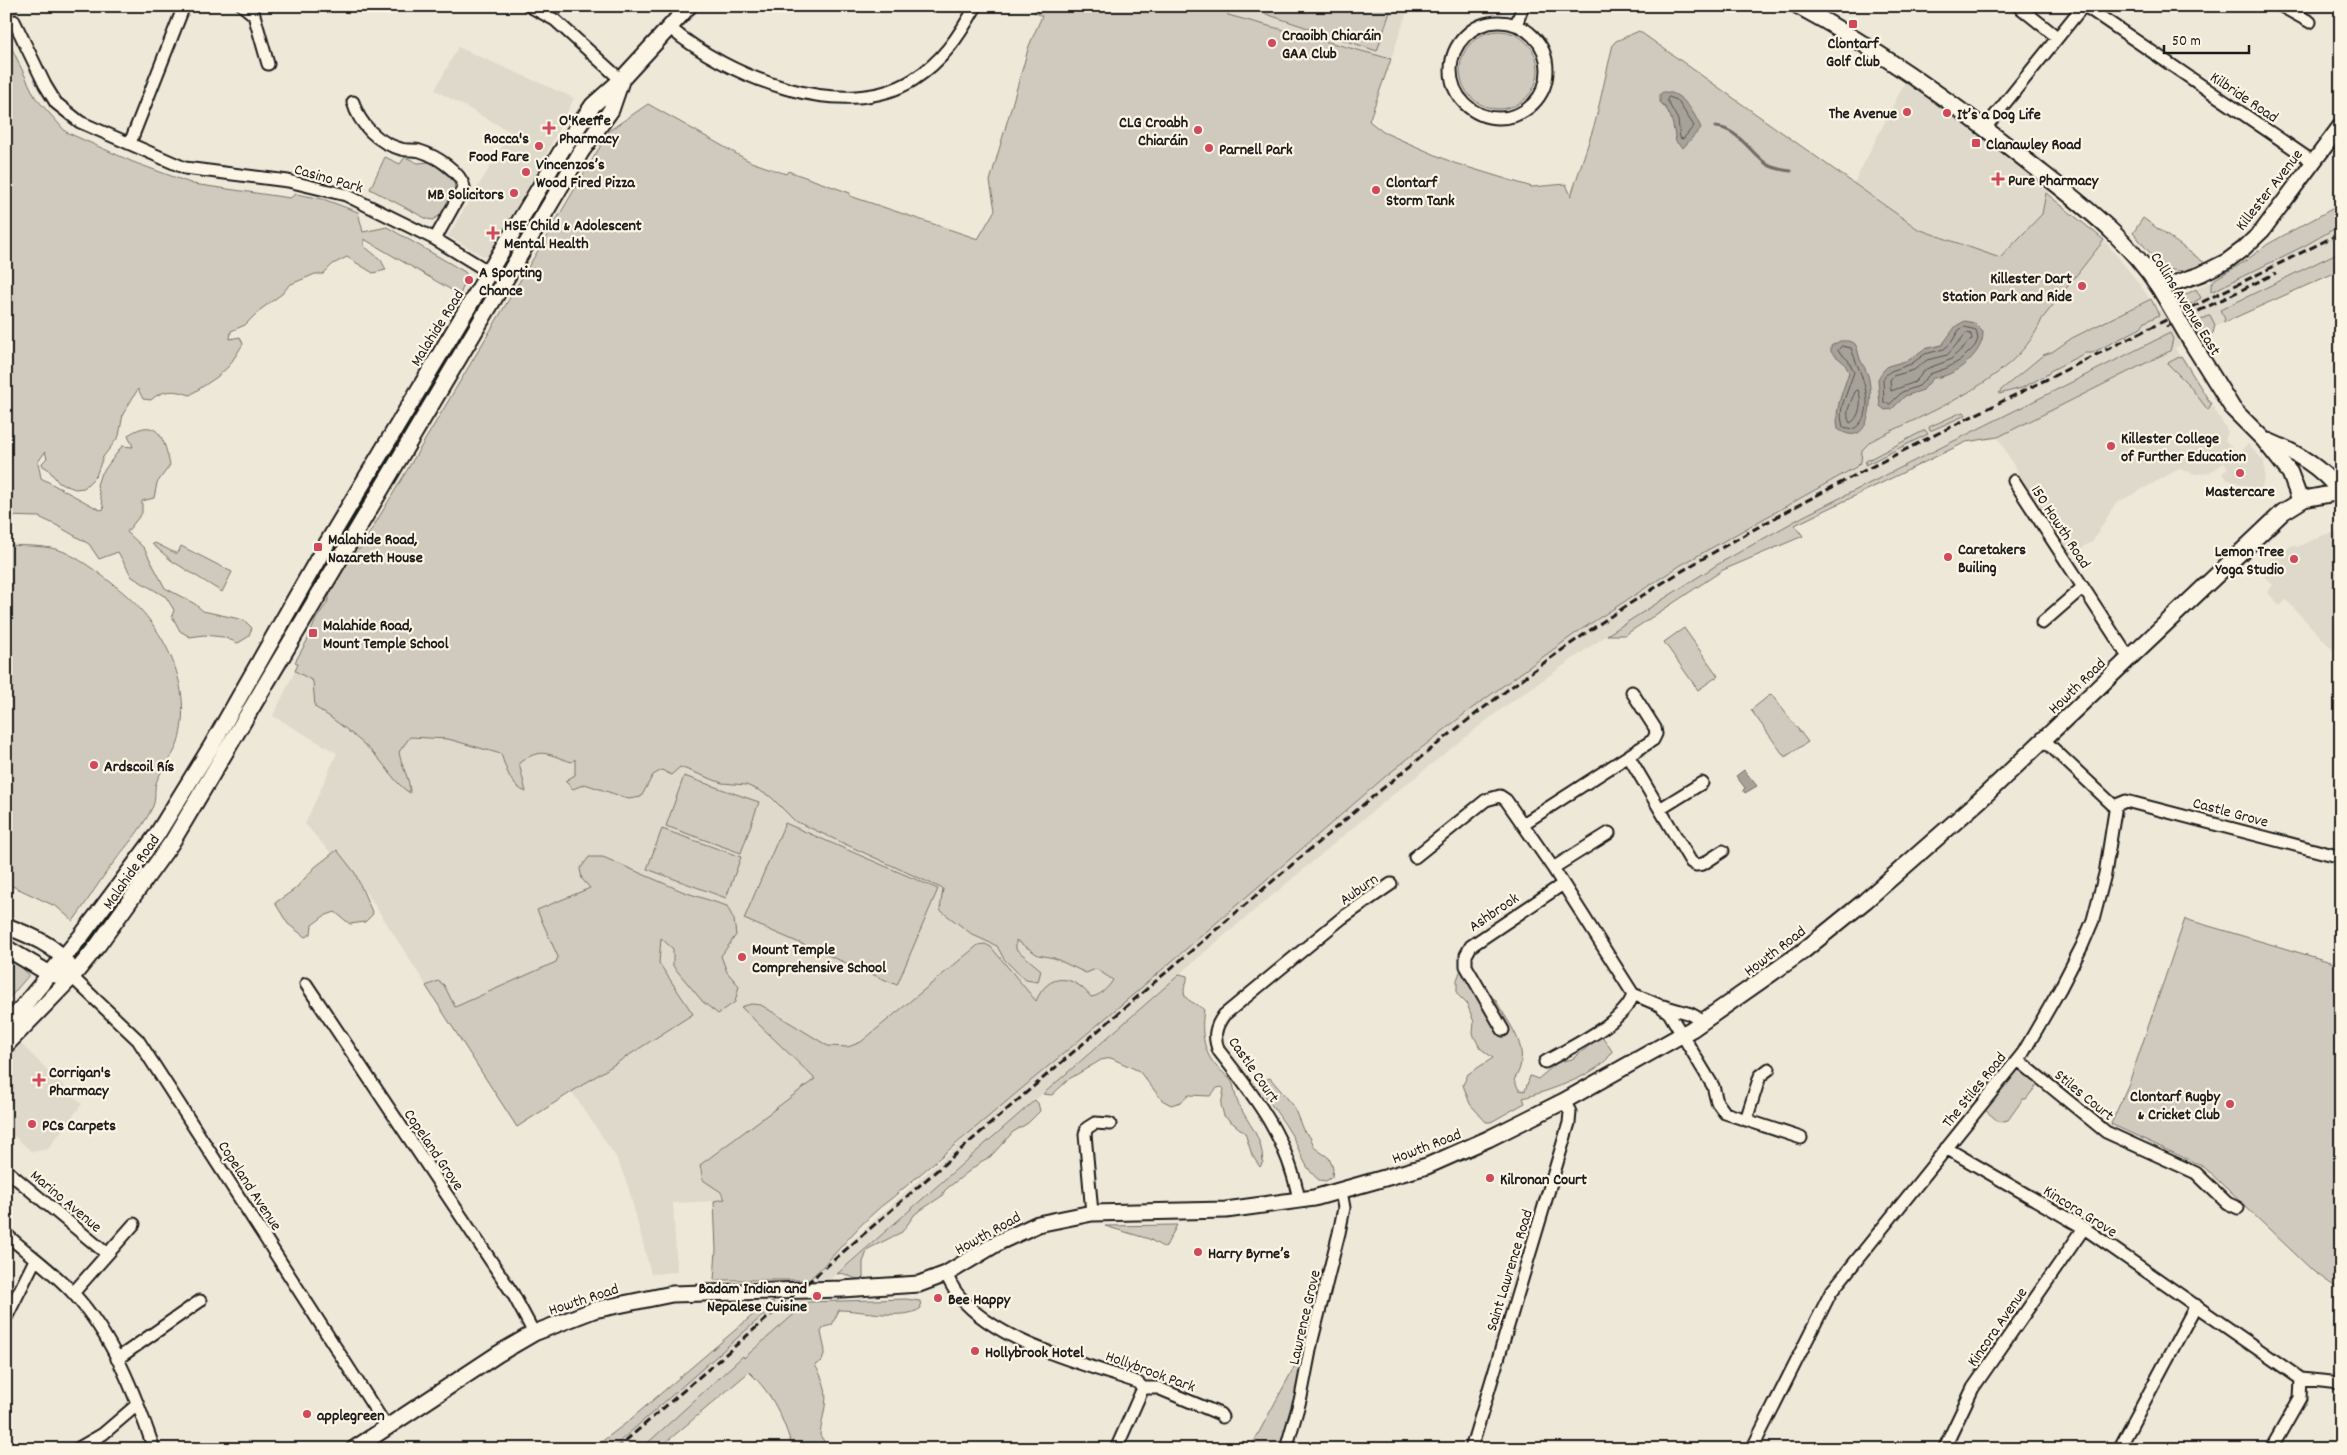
<svg xmlns="http://www.w3.org/2000/svg" width="2347" height="1455" viewBox="0 0 2347 1455" font-family="Dekko,sans-serif">
	<style>
		.built { fill: #ded9cb; fill-rule: evenodd }
		.green { fill: #cfcabd; stroke: #76736c }
		.water { fill: #a7a299; stroke: #6f6c67 }
		.lines { fill: none; stroke-linecap: round; stroke-linejoin: round }
		.shore { stroke: #54524e; stroke-width: 1 }
		.stream { stroke: #6f6c67; stroke-width: 3 }
		.minor-casing { stroke: #1c1c1c; stroke-width: 15 }
		.tertiary-casing { stroke: #1c1c1c; stroke-width: 18 }
		.secondary-casing { stroke: #1c1c1c; stroke-width: 19 }
		.minor { stroke: #fcf5e5; stroke-width: 11 }
		.tertiary { stroke: #fcf5e5; stroke-width: 14 }
		.secondary { stroke: #fcf5e5; stroke-width: 15 }
		.rail { stroke: #1c1c1c; stroke-width: 3; stroke-dasharray: 8 4; stroke-linecap: butt }
		.secondary-bridge-casing { stroke: #1c1c1c; stroke-width: 19; stroke-linecap: butt }
		.secondary-bridge { stroke: #fcf5e5; stroke-width: 15 }
		.poi-dot { fill: #d1495b; stroke: #fcf5e5; stroke-width: 2 }
		.labels { text-anchor: middle; stroke-width: 4.5; stroke-linejoin: round; paint-order: stroke }
		.poi-label { font-size: 16px; font-weight: bold; fill: #1c1c1c; stroke: #fcf5e5; text-anchor: start }
		.street-label { font-size: 16px; fill: #1c1c1c; stroke: #fcf5e5 }
	</style>
	<rect width="100%" height="100%" fill="#eee8d9"/>
	<filter id="ink" filterUnits="userSpaceOnUse"><feTurbulence type="fractalNoise" baseFrequency=".02" numOctaves="2"/><feDisplacementMap in="SourceGraphic" scale="10" xChannelSelector="R" yChannelSelector="G"/><feConvolveMatrix kernelMatrix="1 2 1 2 8 2 1 2 1" color-interpolation-filters="sRGB"/></filter>
	<g filter="url(#ink)">
		<!-- built -->
		<path class="built" d="M1230 6H1409L1391 59 1227 15Z
			M458 47 574 98 542 163 487 258 448 236 511 132 435 90Z
			M1907 78 2049 188 2042 214 2000 259 1918 229 1854 183Z
			M2341 204V270L2223 323 2175 348 2180 357H2183L2228 432 2225 440 2239 455 2248 444 2264 461 2265 477 2259 493 2226 478 2222 474 2228 467 2224 463 2211 472 2196 474 2179 469 2115 504 2093 541 2071 555 2020 477 1998 437 1966 441 1795 525 1803 536 1723 570 1625 635H1607L1500 710 1385 801 1206 951 805 1301 808 1302 744 1359 658 1449H592L625 1424 754 1314 773 1301 777 1304 785 1297 787 1299 808 1280H714L716 1250 714 1201 673 1203 677 1272 651 1274 628 1186 616 1157 572 1092 517 1127 369 896 305 824 337 753 273 716 295 671 318 683 470 715 771 786 1030 927 1134 994 1386 776 1467 712 1576 633 1711 546 1856 467 1861 462 1862 450 1871 441 1962 396 1994 375 2022 350 2038 329 2042 319 2104 240 2138 282 2158 311 2229 271 2268 244ZM965 1137V1138L833 1258 846 1240 876 1209Z
			M2341 532V647L2333 650 2286 600 2280 606 2267 592 2273 585 2262 574 2263 570 2271 563 2269 560 2277 554 2279 556 2292 545 2297 547 2326 534Z
			M20 1043 82 1104 48 1149 32 1152 13 1135 6 1142V1058Z"/>
		<!-- green -->
		<path class="green" d="M6 6H19L7 38 35 97 66 132 133 162 193 184 290 198 296 194 323 199 358 212 363 232 387 227 465 272 467 276 460 295 364 239V246L381 260 386 270 373 273 347 257 333 264 323 274H315L289 285 283 293 260 310 245 325 231 331 230 339 240 337 243 344 229 366 217 377 190 395C175 390 163 389 151 400L143 399 138 389 123 414 119 436 103 457 96 476 84 488 75 489 59 483 48 469 43 466 42 463 47 458 45 452 38 462 41 478 100 510 104 509 97 485 100 476 122 446 133 447 128 435C159 415 164 440 170 465L157 483 154 498 142 501V513L127 532 144 548 165 588 195 604 203 611 244 620 252 628 248 637 238 643 223 637 204 635 190 637 180 631 172 616 174 610 166 597 132 577 118 552 99 559 89 544 56 525 39 517 6 516Z
			M1036 6H1226L1228 15 1391 59 1369 121 1383 132 1454 163 1532 187 1566 184 1571 196 1595 123 1613 44 1616 41 1639 31 1918 229 2000 258 2042 214 2046 193 2104 240 2042 319C2018 380 1926 413 1871 441L1862 450 1861 462 1856 467 1681 565 1576 633 1467 712 1386 776 1134 994 892 1198C860 1221 838 1253 809 1280H714L716 1250 714 1201 725 1199 721 1192 703 1180 700 1165 815 1079 741 1007 751 1004 761 1005 828 1046 848 1047 861 1042 978 945 985 944 991 947 1036 1001C1048 972 1073 974 1091 997 1100 996 1108 988 1113 980L1096 969 1086 973 1054 958 1038 955 1016 940V949L1041 970 1038 982 1026 980 1016 971 1004 959 997 946 973 935 940 910 943 889 795 821 771 797 758 790 746 785 722 783 680 767 671 775 662 770 653 775 641 797 629 799 585 784 573 789 565 781 575 775V759L572 762C547 755 543 746 519 763L526 792C510 786 506 768 501 754L448 739 410 737 399 752C401 766 410 778 410 793 395 784 388 768 376 756 357 737 337 721 315 707L313 681 295 671 298 664 295 662 308 639 316 619 327 603 333 585 354 550 360 549 610 130 648 104 751 162 786 174 788 171 850 193V196L978 239 995 210 990 181 1029 46 1042 16 1034 12Z
			M1242 6H1392L1377 51Z
			M1460 70a39 39 0 1 1 78 0a39 39 0 1 1-78 0Z
			M385 157 400 164 405 157 418 163 430 162 454 178 455 194 443 216 440 215 433 220 427 219 370 189Z
			M2341 204V225L2304 246 2211 292V284L2215 279 2244 262 2268 244Z
			M2143 218 2205 263C2165 284 2157 259 2133 233Z
			M2341 251V270L2223 323 2225 319 2220 310Z
			M2196 289 2201 298 2186 307 2181 297Z
			M2151 299 2159 315 2145 322 2141 328 2092 353H2085L2050 371 2048 374 2022 388 1999 394 2001 390 2043 355 2052 352 2072 338Z
			M2210 315 2215 325 2213 333 2209 336H2199L2195 323Z
			M2170 333 2173 339 2170 351 1998 437 1966 442 1795 525 1803 536 1723 570 1625 635H1607L1720 563 1802 517Z
			M2181 356 2211 404 2208 410 2188 384 2169 365 2168 363Z
			M1960 413 1964 412 1966 415 1930 431 1929 427Z
			M1925 430 1928 434 1865 465 1866 461Z
			M155 543 175 553H178L181 546 232 572 222 592 172 561 152 544Z
			M6 545C23 546 43 545 59 550 78 556 110 581 125 594 166 630 194 688 178 743 173 757 161 769 156 783 154 790 156 799 153 806 141 833 117 855 101 880 91 894 84 907 73 921L57 907 6 883Z
			M1684 628 1718 676 1698 690 1664 642Z
			M1771 694 1808 742 1785 757 1751 710Z
			M684 776 759 802 741 853 666 826Z
			M785 823 938 889 897 985 744 919Z
			M662 829 741 857 726 898 647 869Z
			M337 850 355 873 373 914 365 922 350 924 335 912 324 916 312 925 311 934 305 937 288 924 275 903 295 889 315 867Z
			M589 857H603L684 892 727 906 734 920 736 935 721 956 727 972 739 986 735 1002 718 1014 703 1002 673 966V949L661 938 659 963 693 1014 517 1127 426 986 438 981 444 985 455 1007 556 962 558 957 537 910 590 888 582 879 580 869Z
			M2185 919 2341 965V1291L2313 1271 2204 1167 2111 1124 2129 1083Z
			M6 959 18 964 29 975 6 1002Z
			M1461 969 1467 973 1477 993 1495 999C1509 1025 1534 1050 1514 1080L1519 1090 1525 1091 1530 1076 1538 1079 1558 1062 1572 1059 1602 1036 1612 1051C1605 1073 1545 1092 1523 1098L1525 1103 1491 1122H1486L1470 1104 1463 1085 1468 1074 1493 1058 1480 1048 1473 1034 1474 1022 1467 1004 1457 994V980Z
			M1180 974 1187 976C1188 982 1184 986 1184 991 1183 1001 1199 1004 1204 1010 1201 1028 1202 1052 1217 1067 1222 1072 1230 1078 1233 1084 1235 1090 1235 1097 1238 1103 1249 1126 1262 1135 1263 1162L1260 1167 1252 1155 1245 1133 1224 1116 1221 1105 1224 1089 1222 1087 1217 1088 1210 1096 1189 1095 1181 1102 1171 1105 1162 1100 1139 1071 1111 1058 1101 1060 1069 1079 1052 1095 1043 1094Z
			M2018 1069 2038 1084 2026 1099H2023L2008 1120 1999 1122 1985 1110Z
			M1270 1078 1293 1105 1303 1130 1310 1137 1315 1148 1329 1158 1333 1168 1332 1177 1326 1181 1319 1180C1304 1169 1300 1149 1291 1134 1283 1120 1273 1108 1265 1095 1262 1091 1261 1086 1261 1081Z
			M1035 1100 1038 1103 1040 1111 1028 1123 1013 1132 990 1157 982 1161 945 1190 942 1196 915 1214 902 1232 868 1249 863 1262V1279C852 1281 847 1271 837 1274Z
			M1177 1225 1165 1248 1149 1239 1105 1226Z
			M906 1299 920 1301 921 1308C905 1321 861 1310 839 1310L832 1325 824 1327 821 1332 825 1351 822 1361 815 1365C833 1395 824 1404 820 1435L829 1449H793C783 1418 773 1394 749 1372L658 1449H641L743 1356 744 1358 808 1302Z
			M773 1301 775 1308 761 1317 611 1449H592L625 1424 754 1314Z
			M1305 1347 1296 1393 1281 1449H1250Z"/>
		<!-- water -->
		<path class="water" d="M1663 92C1682 91 1694 112 1701 128L1683 148 1676 142C1673 127 1673 113 1660 102V94Z
			M1965 321 1974 323 1983 332C1984 354 1953 378 1933 378L1923 390 1905 396 1892 409 1885 410 1880 406 1878 379 1882 372 1888 366 1909 360 1924 349 1942 345 1956 326Z
			M1840 341C1846 341 1851 340 1855 344 1858 348 1858 354 1860 359 1863 366 1868 372 1869 380 1873 400 1870 451 1838 429 1834 408 1843 392 1849 372L1844 363 1831 352V346Z
			M1744 770 1757 786 1745 793 1743 790 1745 788 1736 776Z"/>
		<g class="lines">
			<!-- shore -->
			<path class="shore" d="M1669 97 1677 100 1694 126 1683 139 1680 138 1678 120 1667 100Z
				M1965 327 1976 330 1978 339 1975 346 1961 360 1947 368 1930 374 1919 386 1902 392 1890 404 1884 403 1883 380 1886 375 1891 371 1911 364 1925 354 1944 349 1951 343 1959 330Z
				M1967 333 1971 334 1972 339 1950 360 1926 369 1915 382 1891 391 1890 380 1893 376 1914 370 1927 360 1947 355Z
				M1842 346 1851 348C1859 372 1881 409 1854 429L1843 427 1841 417 1842 406 1854 372 1848 360 1838 351Z
				M1858 390C1863 399 1860 419 1850 423 1844 413 1851 402 1855 392Z"/>
			<!-- stream -->
			<path class="stream" d="M1715 127C1738 128 1750 153 1768 165 1775 169 1783 170 1791 171"/>
			<!-- minor casing -->
			<g class="minor-casing">
				<path id="minor" d="M243 6 254 15 268 64
					M529 6 555 20 621 80
					M2018 6 2057 37
					M2085 6 2312 161
					M2281 6 2310 22
					M14 21 45 85 56 103 80 122 185 168 288 181 346 195 435 239 504 281
					M1451 70a48 48 0 1 1 96 0a48 48 0 1 1-96 0Z
					M1516 25 1523 6
					M670 28C727 76 842 124 913 80 943 61 959 36 976 6
					M353 102C359 124 378 143 401 149 407 151 414 149 420 151 436 156 460 171 464 187L435 239
					M1985 128 2083 6
					M130 143 184 6
					M2014 481 2129 658
					M2042 623 2082 588
					M1629 757 1691 862 1696 865 1703 864 1723 851
					M2114 806 2126 801 2341 857
					M1660 809 1702 783
					M1523 824 1653 740 1656 734 1655 728 1632 692
					M1415 857 1486 800 1500 796 1506 800 1553 868 1633 994 1659 1005 1669 1013 1713 1086 1717 1102 1725 1113 1801 1138
					M1553 868 1609 833
					M72 977 138 1040 386 1426
					M306 984 513 1294 534 1333
					M1663 1006 1691 1014 1704 1021
					M1503 1030 1466 966V955L1471 946 1563 884
					M2018 1060 2106 1132 2196 1173 2227 1203 2238 1208
					M1545 1062C1569 1048 1627 1021 1633 994
					M1746 1120 1760 1076 1769 1069
					M1946 1148 2084 1228 2301 1379 2341 1383
					M6 1170 107 1254
					M1299 1200C1288 1139 1257 1099 1219 1051 1213 1037 1215 1027 1224 1015L1342 918 1391 884
					M1092 1213 1085 1134 1087 1128 1095 1123 1110 1124
					M6 1234C28 1254 53 1271 73 1293 113 1336 135 1394 154 1449
					M946 1274C950 1282 954 1291 960 1297 998 1343 1082 1363 1137 1382L1143 1388
					M73 1293 134 1224
					M6 1318 35 1260
					M117 1359 200 1301
					M1143 1388H1158L1220 1414 1222 1417
					M77 1449 103 1434 138 1404
					M1116 1449 1143 1388
					M1286 1449 1301 1397 1312 1340 1339 1233 1344 1208 1341 1191
					M1471 1449 1569 1123 1570 1112 1564 1101
					M1752 1449 1831 1292 2023 1053 2060 989 2082 946 2093 920 2105 874 2115 811 2114 806 2044 740
					M1944 1449 1973 1388 2084 1228
					M2119 1449 2196 1305
					M2271 1449 2300 1398 2301 1379"/>
			</g>
			<!-- tertiary casing -->
			<g class="tertiary-casing">
				<path id="tertiary" d="M2160 288 2201 274 2227 261 2243 249 2262 231 2341 125"/>
			</g>
			<!-- secondary casing -->
			<g class="secondary-casing">
				<path id="secondary" d="M1798 6C1882 51 1958 106 2032 165 2084 206 2137 245 2169 304
					M2190 340 2233 409 2264 440 2290 473 2300 500
					M2268 441C2297 453 2321 467 2340 492
					M6 926C27 934 58 946 69 966
					M6 948 50 974 60 976
					M6 1027 82 935 156 836 212 745 323 550 562 150 593 105 621 80 689 6
					M6 1045 72 977 98 945 172 842 581 152 611 110 621 81
					M354 1449 498 1354 534 1333 594 1310 672 1294 842 1289 919 1284 946 1274 999 1242 1038 1224 1092 1213 1226 1210 1314 1198 1427 1166 1488 1139 1564 1101 1692 1029 1802 952 1865 901 1980 800 2283 512 2304 499 2341 492"/>
			</g>
			<!-- minor -->
			<use href="#minor" class="minor"/>
			<!-- tertiary -->
			<use href="#tertiary" class="tertiary"/>
			<!-- secondary -->
			<use href="#secondary" class="secondary"/>
			<!-- rail -->
			<path class="rail" d="M2166 327 2276 273
				M616 1449C810 1282 1002 1112 1197 946 1321 840 1444 732 1579 638 1710 546 1854 475 1997 404 2112 347 2226 290 2341 233"/>
			<!-- secondary-bridge casing -->
			<g class="secondary-bridge-casing">
				<path id="secondary-bridge" d="M2169 304 2190 340"/>
			</g>
			<!-- secondary-bridge -->
			<use href="#secondary-bridge" class="secondary-bridge"/>
		</g>
	</g>
	<!-- markers -->
	<g class="poi-dot">
		<rect x="1848" y="19" width="10" height="10" rx="2.5"/>
		<circle cx="1272" cy="43" r="5"/>
		<circle cx="1907" cy="112" r="5"/>
		<circle cx="1947" cy="113" r="5"/>
		<path d="M546.5 120.5h5v5h5v5h-5v5h-5v-5h-5v-5h5z"/>
		<circle cx="1198" cy="130" r="5"/>
		<rect x="1971" y="138" width="10" height="10" rx="2.5"/>
		<circle cx="539" cy="146" r="5"/>
		<circle cx="1209" cy="148" r="5"/>
		<circle cx="526" cy="172" r="5"/>
		<path d="M1995.5 171.5h5v5h5v5h-5v5h-5v-5h-5v-5h5z"/>
		<circle cx="1376" cy="190" r="5"/>
		<circle cx="514" cy="193" r="5"/>
		<path d="M490.5 225.5h5v5h5v5h-5v5h-5v-5h-5v-5h5z"/>
		<circle cx="469" cy="280" r="5"/>
		<circle cx="2082" cy="286" r="5"/>
		<circle cx="2111" cy="446" r="5"/>
		<circle cx="2240" cy="473" r="5"/>
		<rect x="313" y="542" width="10" height="10" rx="2.5"/>
		<circle cx="1948" cy="557" r="5"/>
		<circle cx="2294" cy="559" r="5"/>
		<rect x="308" y="628" width="10" height="10" rx="2.5"/>
		<circle cx="94" cy="765" r="5"/>
		<circle cx="742" cy="957" r="5"/>
		<path d="M36.5 1072.5h5v5h5v5h-5v5h-5v-5h-5v-5h5z"/>
		<circle cx="2230" cy="1104" r="5"/>
		<circle cx="32" cy="1124" r="5"/>
		<circle cx="1490" cy="1178" r="5"/>
		<circle cx="1198" cy="1252" r="5"/>
		<circle cx="817" cy="1296" r="5"/>
		<circle cx="938" cy="1298" r="5"/>
		<circle cx="975" cy="1351" r="5"/>
		<circle cx="307" cy="1414" r="5"/>
	</g>
	<g class="labels">
		<!-- poi labels -->
		<g class="poi-label">
			<text x="1282" y="40">Craoibh Chiaráin<tspan x="1282" dy="18">GAA Club</tspan></text>
			<text x="1853" y="48" text-anchor="middle">Clontarf<tspan x="1853" dy="18">Golf Club</tspan></text>
			<text x="1897" y="118" text-anchor="end">The Avenue</text>
			<text x="1957" y="119">It’s a Dog Life</text>
			<text x="559" y="125">O'Keeffe<tspan x="559" dy="18">Pharmacy</tspan></text>
			<text x="1188" y="127" text-anchor="end">CLG Croabh<tspan x="1188" dy="18">Chiaráin</tspan></text>
			<text x="529" y="143" text-anchor="end">Rocca's<tspan x="529" dy="18">Food Fare</tspan></text>
			<text x="1986" y="149">Clanawley Road</text>
			<text x="1219" y="154">Parnell Park</text>
			<text x="536" y="169">Vincenzos’s<tspan x="536" dy="18">Wood Fired Pizza</tspan></text>
			<text x="2008" y="185">Pure Pharmacy</text>
			<text x="1386" y="187">Clontarf<tspan x="1386" dy="18">Storm Tank</tspan></text>
			<text x="504" y="199" text-anchor="end">MB Solicitors</text>
			<text x="504" y="230">HSE Child &amp; Adolescent<tspan x="504" dy="18">Mental Health</tspan></text>
			<text x="479" y="277">A Sporting<tspan x="479" dy="18">Chance</tspan></text>
			<text x="2072" y="283" text-anchor="end">Killester Dart<tspan x="2072" dy="18">Station Park and Ride</tspan></text>
			<text x="2121" y="443">Killester College<tspan x="2121" dy="18">of Further Education</tspan></text>
			<text x="2240" y="496" text-anchor="middle">Mastercare</text>
			<text x="328" y="544">Malahide Road,<tspan x="328" dy="18">Nazareth House</tspan></text>
			<text x="1958" y="554">Caretakers<tspan x="1958" dy="18">Builing</tspan></text>
			<text x="2284" y="556" text-anchor="end">Lemon Tree<tspan x="2284" dy="18">Yoga Studio</tspan></text>
			<text x="323" y="630">Malahide Road,<tspan x="323" dy="18">Mount Temple School</tspan></text>
			<text x="104" y="771">Ardscoil Rís</text>
			<text x="752" y="954">Mount Temple<tspan x="752" dy="18">Comprehensive School</tspan></text>
			<text x="49" y="1077">Corrigan's<tspan x="49" dy="18">Pharmacy</tspan></text>
			<text x="2220" y="1101" text-anchor="end">Clontarf Rugby<tspan x="2220" dy="18">&amp; Cricket Club</tspan></text>
			<text x="42" y="1130">PCs Carpets</text>
			<text x="1500" y="1184">Kilronan Court</text>
			<text x="1208" y="1258">Harry Byrne’s</text>
			<text x="807" y="1293" text-anchor="end">Badam Indian and<tspan x="807" dy="18">Nepalese Cuisine</tspan></text>
			<text x="948" y="1304">Bee Happy</text>
			<text x="985" y="1357">Hollybrook Hotel</text>
			<text x="317" y="1420">applegreen</text>
		</g>
		<!-- street labels -->
		<g class="street-label">
			<text transform="translate(2245 96) rotate(34)" y="6">Kilbride Road</text>
			<text transform="translate(329 177) rotate(16)" y="6">Casino Park</text>
			<text transform="translate(2268 189) rotate(-52)" y="6">Killester Avenue</text>
			<text transform="translate(2187 303) rotate(58)" y="6">Collins Avenue East</text>
			<text transform="translate(436 327) rotate(-58)" y="6">Malahide Road</text>
			<text transform="translate(2062 526) rotate(57)" y="6">150 Howth Road</text>
			<text transform="translate(2076 685) rotate(-44)" y="6">Howth Road</text>
			<text transform="translate(2231 811) rotate(15)" y="6">Castle Grove</text>
			<text transform="translate(130 871) rotate(-55)" y="6">Malahide Road</text>
			<text transform="translate(1358 888) rotate(-35)" y="6">Auburn</text>
			<text transform="translate(1493 911) rotate(-34)" y="6">Ashbrook</text>
			<text transform="translate(1774 950) rotate(-37)" y="6">Howth Road</text>
			<text transform="translate(1255 1069) rotate(55)" y="6">Castle Court</text>
			<text transform="translate(1973 1089) rotate(-51)" y="6">The Stiles Road</text>
			<text transform="translate(2085 1094) rotate(39)" y="6">Stiles Court</text>
			<text transform="translate(1426 1145) rotate(-21)" y="6">Howth Road</text>
			<text transform="translate(435 1149) rotate(56)" y="6">Copeland Grove</text>
			<text transform="translate(251 1185) rotate(57)" y="6">Copeland Avenue</text>
			<text transform="translate(67 1200) rotate(40)" y="6">Marino Avenue</text>
			<text transform="translate(2081 1210) rotate(32)" y="6">Kincora Grove</text>
			<text transform="translate(987 1232) rotate(-29)" y="6">Howth Road</text>
			<text transform="translate(1508 1270) rotate(-73)" y="6">Saint Lawrence Road</text>
			<text transform="translate(583 1298) rotate(-18)" y="6">Howth Road</text>
			<text transform="translate(1303 1317) rotate(-77)" y="6">Lawrence Grove</text>
			<text transform="translate(1996 1326) rotate(-55)" y="6">Kincora Avenue</text>
			<text transform="translate(1151 1370) rotate(20)" y="6">Hollybrook Park</text>
		</g>
	</g>
	<!-- margin -->
	<rect width="2347" height="1455" fill="none" stroke="#fcf5e5" stroke-width="25"/>
	<rect x="12" y="12" width="2322" height="1430" fill="none" stroke="#1c1c1c" stroke-width="2" filter="url(#ink)"/>
	<!-- scale -->
	<path d="M2164 45v8h85v-8" fill="none" stroke="#1c1c1c" stroke-width="2.5"/>
	<text x="2172" y="45" font-size="15" fill="#1c1c1c" stroke="#fcf5e5" stroke-width="4" paint-order="stroke">50 m</text>
</svg>
